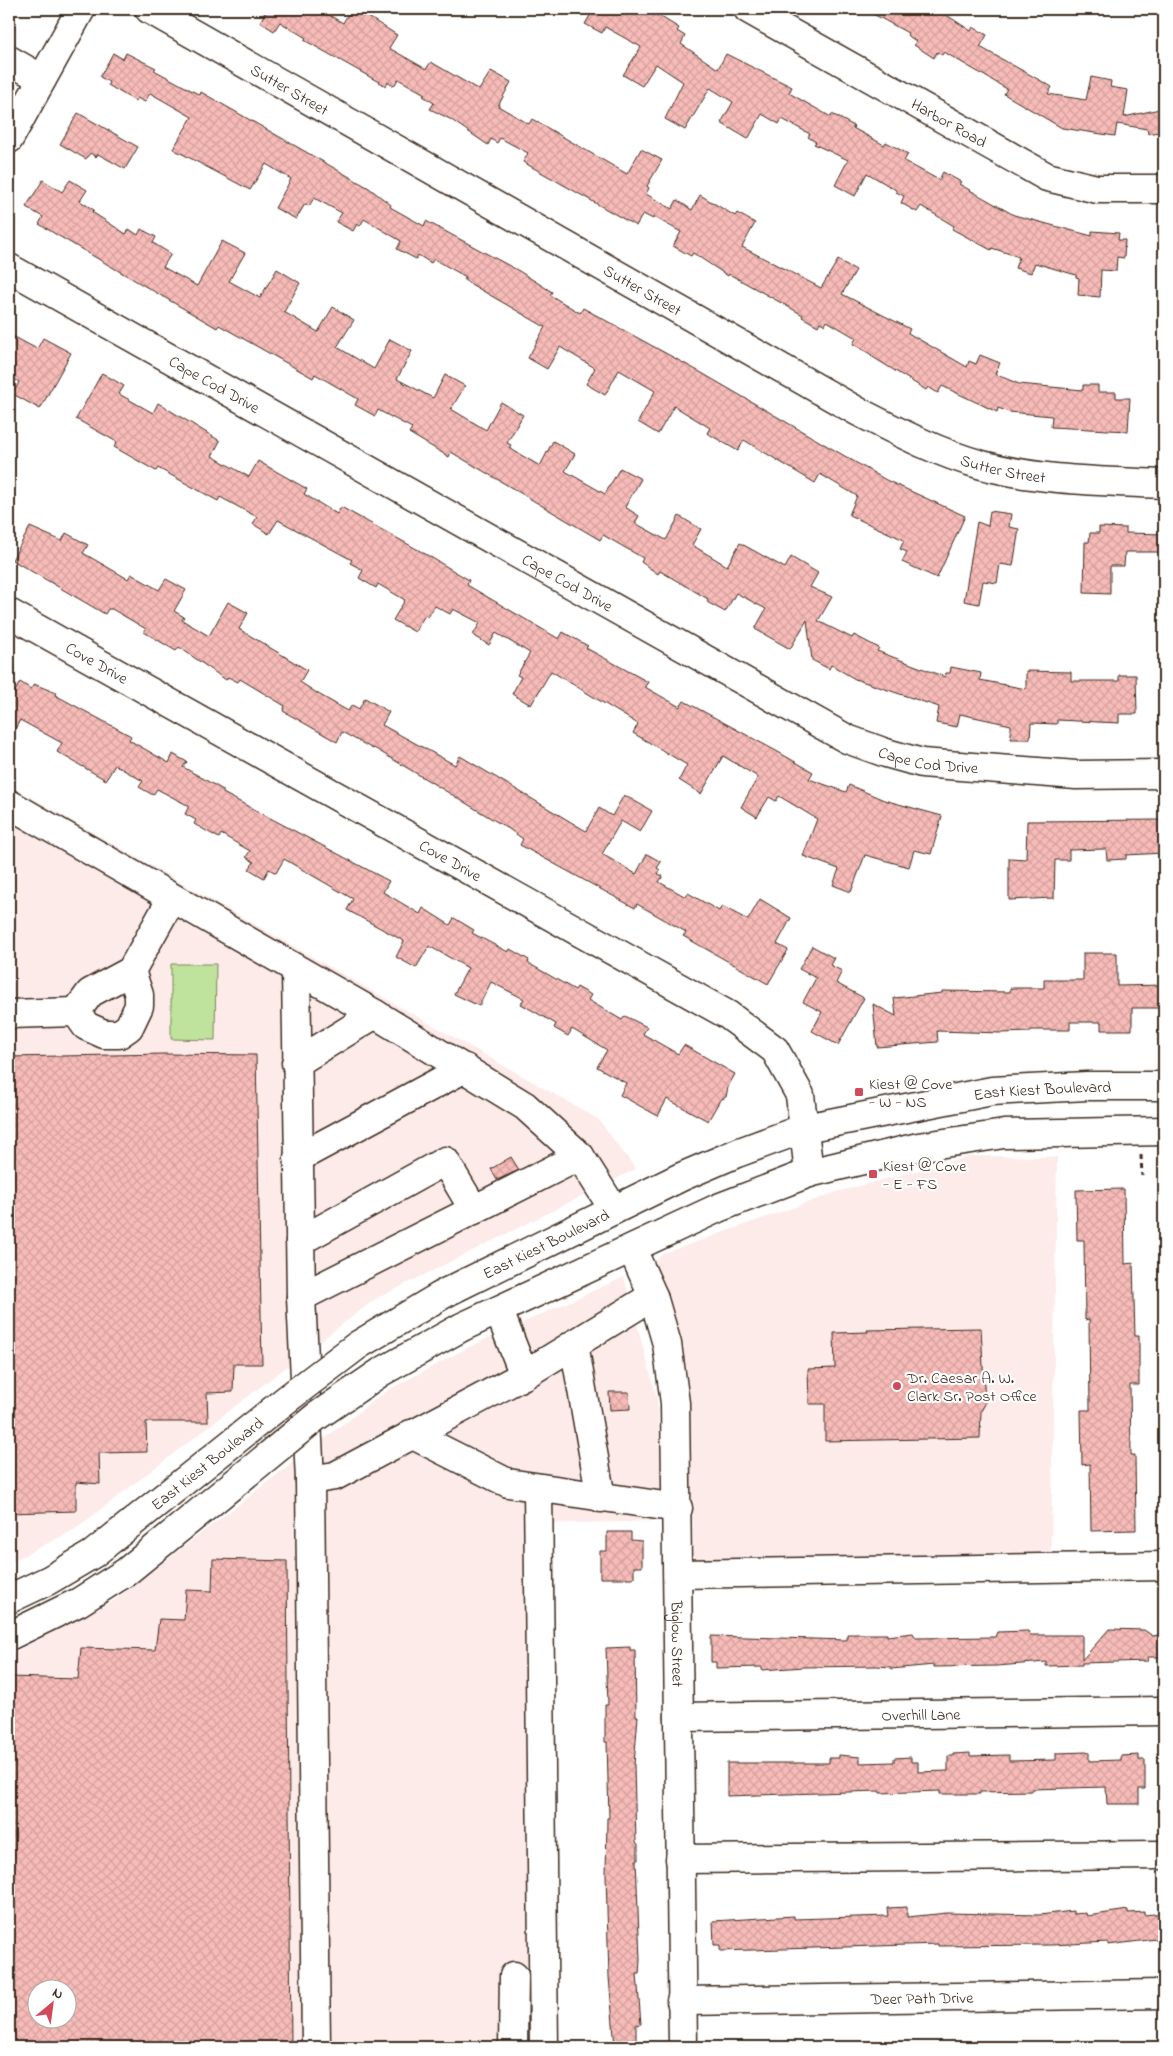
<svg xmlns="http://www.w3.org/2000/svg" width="1173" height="2056" viewBox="0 0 1173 2056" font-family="'Indie Flower',sans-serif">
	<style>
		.built { fill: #fdebea; fill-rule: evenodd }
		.green { fill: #bfe29c; stroke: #7d865d }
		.building { fill: url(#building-cross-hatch); stroke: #3b2a1e; fill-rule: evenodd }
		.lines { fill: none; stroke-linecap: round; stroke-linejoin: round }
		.minor-casing { stroke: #3b2a1e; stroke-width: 31 }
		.major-casing { stroke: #3b2a1e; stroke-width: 31 }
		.path { stroke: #3b2a1e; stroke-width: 3; stroke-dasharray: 5 4; stroke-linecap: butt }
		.minor { stroke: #fff; stroke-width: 28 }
		.major { stroke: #fff; stroke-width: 28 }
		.major-bridge-casing { stroke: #3b2a1e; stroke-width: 31; stroke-linecap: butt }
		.major-bridge { stroke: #fff; stroke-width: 28 }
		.poi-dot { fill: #d1495b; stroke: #fff; stroke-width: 2 }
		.labels { text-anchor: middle; stroke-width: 4.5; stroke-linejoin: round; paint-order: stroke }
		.street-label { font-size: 16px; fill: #3b2a1e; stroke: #fff }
		.poi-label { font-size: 16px; fill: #3b2a1e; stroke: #fff; text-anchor: start }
	</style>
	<defs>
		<pattern id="building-cross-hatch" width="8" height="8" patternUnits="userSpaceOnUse" patternTransform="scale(1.25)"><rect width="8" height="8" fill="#f7bbb8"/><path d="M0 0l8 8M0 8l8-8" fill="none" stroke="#d5a19e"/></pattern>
	</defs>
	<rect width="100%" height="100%" fill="#fff"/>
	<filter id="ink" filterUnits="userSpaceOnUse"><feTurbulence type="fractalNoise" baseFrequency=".02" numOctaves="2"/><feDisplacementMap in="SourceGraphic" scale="10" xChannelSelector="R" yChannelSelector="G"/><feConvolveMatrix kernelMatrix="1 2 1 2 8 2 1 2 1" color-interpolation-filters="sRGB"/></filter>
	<g filter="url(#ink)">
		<!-- built -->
		<path class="built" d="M9 785 598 1119 636 1169 374 1300 74 1530 9 1563Z
			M971 1156 1057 1157 1051 1553 694 1563 687 1376 655 1262 662 1254 840 1191Z
			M624 1277 657 1398 664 1521 534 1524 538 2047H9V1655L113 1601 385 1392 469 1347ZM38 1988H68V2018H38Z"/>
		<!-- green -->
		<path class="green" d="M171 964H216L215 1040 171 1039Z"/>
		<!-- building -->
		<path class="building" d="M257 9H318L343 23 351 9H362L372 15 370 18 397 35 389 48 426 69 431 62 479 90 491 71 511 82 498 106 529 124 532 119 627 174 641 149 662 160 647 186 649 188 646 194 672 209 677 200 692 210 700 195 735 216 737 213 755 223 742 247 821 288 838 260 856 270 842 294 910 329 908 333 967 367 969 361 976 364 980 355 1000 363 995 374 1019 384 1083 390V385H1098V392H1116V398H1130L1128 431 1051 427 1052 416 1009 412 998 408 997 412 942 386 938 393 928 387 926 390 871 356 872 355 853 344 856 338 827 321 825 325 820 322 818 326 802 317 803 315 729 274 728 276 693 253 691 256 673 246 681 232 654 217 653 219 643 214 636 226 523 162 528 153 500 138 497 143 491 139 488 145 450 119 430 109 434 103 423 96 425 94 398 79 394 86 388 82 386 86 304 40 306 38 280 22 274 31 260 22 265 13Z
			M594 9H648L679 28 677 31 685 36 681 44 718 69 726 54 792 87 789 93 831 117 832 114 854 126 853 128 884 145 886 142 908 154 904 161 939 180 943 172 961 182 959 184 1014 215 1092 236V231L1119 233 1118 240H1125L1124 258 1117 257 1116 271 1101 270 1100 297 1078 295 1079 278 1076 277V275L1035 263 1031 273 1015 268 1019 257 992 248 991 250 952 229 954 226 921 206 917 212 901 203 904 196 896 192V190L867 173 855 196 835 185 848 160 814 144 816 142 808 137 810 134 782 119 779 124 762 114 748 139 721 123 733 102 710 88 685 130 665 119 683 82 656 64 642 86 623 75 641 47 605 27 602 33 585 24Z
			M864 9H948L945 14 971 31 973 27 987 35 980 47 1052 87 1048 94 1086 100 1091 77 1111 81 1110 87 1128 90 1124 117 1164 108V131L1148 134 1147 129 1117 124 1115 136 1062 128 1004 94 1007 89 944 52 942 55 937 52 934 58 914 45 916 41 907 35 908 33Z
			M113 53 123 59 126 53 156 68 154 70 200 95 201 92 369 188 391 205 390 207 424 226 426 221 519 271 552 292 550 295 580 313 583 308 700 372 886 480 965 516 937 578 902 562 907 552 900 549 904 540 849 515 857 496 820 474 815 483 744 440 738 451 707 433 710 428 674 406 658 434 638 422 655 391 619 370 605 395 586 384 595 368 560 347 547 369 528 358 545 327 464 280 466 277 434 259 431 263 418 255 416 259 397 249 401 241 364 219 360 226 357 224 353 231 336 222 342 213 314 198 309 206 305 204 296 219 275 208 291 179 266 164 250 190 173 149 192 117 150 93 145 102 137 98 135 101 108 85 109 82 100 77Z
			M78 113 138 147 125 169 98 154 96 157 90 153 86 159 60 144Z
			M43 180 62 192 70 180 87 190 80 201 94 210 92 212 126 234 129 229 138 235 141 229 156 237 153 243 171 254 163 267 197 286 222 241 245 253 229 281 260 298 277 269 300 283 284 312 318 332 333 307 354 320 337 347 374 369 390 339 412 351 397 379 433 398 445 375 465 386 451 409 486 430 501 402 523 415 507 443 511 445 509 448 540 466 553 441 575 454 565 471 605 494 620 468 641 479 625 507 639 516 635 523 666 540 679 516 701 529 692 545 727 566 740 543 785 568 791 557 818 573 810 587 832 597 818 621 852 638 854 635 879 648 877 651 945 677 946 673H950L951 667 981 673 980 680 1026 689V671L1071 672V681H1119V675H1136L1137 714H1119V723L1057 720V724L1031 723 1030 739H1011V725L960 714 957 727 936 723 939 707 855 679 831 665 829 669 812 660 807 620 790 649 755 629 766 609 736 593 725 612 707 602 708 599 660 571 658 574 641 562 643 558 603 535 600 540 451 452 449 457 409 433 412 428 378 410 375 416 355 405 358 399 315 374 313 378 219 325 217 328 57 235 39 224 43 217 26 207Z
			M9 334 37 349 43 338 71 353 40 409 13 394 19 382 9 376Z
			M102 373 124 386 119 394 153 413 158 403 220 441 212 456 249 477 258 461 307 489 304 494 337 514 341 507 422 552 469 580 467 585 559 639 563 632 588 646 586 648 648 682 645 687 680 707 684 701 778 752 813 772 809 779 846 792 849 785 884 800 942 816 931 854 914 850 909 867 865 855 851 892 833 885 839 869 803 856 817 819 779 796 776 801 769 797 757 817 741 807 758 777 723 756 701 794 679 780 687 765 633 733 638 724 551 671 531 705 512 694 521 677 517 675 530 653 496 633 489 645 473 635 480 623 453 609 450 614 435 606 428 617 425 615 415 632 393 620 405 600 378 584 376 588 359 578 363 570 350 563 352 560 278 520 269 534 253 524 257 517 220 497 218 501 158 468 156 471 114 447 117 442 76 419Z
			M990 511 1011 514 1009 527 1019 529 1013 566 1000 564 997 583 983 581 979 604 964 601 977 522 988 526Z
			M30 527 62 541 66 533 88 545 83 553 128 579 131 574 159 590 166 579 186 590 174 611 184 617 182 620 209 636 228 602 248 613 239 629 307 670 300 682 320 695 348 711 352 705 359 709 365 698 389 712 382 725 455 765 460 756 586 831 599 808 612 816 624 795 652 811 640 832 621 821 602 854 636 874 647 854 661 862 657 868 660 870 658 874 663 876 659 882 686 897 688 893 719 911 722 906 748 920 760 899 791 918 777 944 788 950 768 984 683 936 686 932 637 904 635 908 520 845 523 839 509 829 374 748 373 749 342 732 337 742 283 711 285 706 240 679 238 682 228 677 226 680 179 647 176 651 144 632 146 629 112 609H108L105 614 12 560Z
			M1099 527 1126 528V533L1164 534V552H1125L1124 566H1110V594L1084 593 1085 542H1089L1090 533H1099Z
			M20 682 31 689 34 684 56 693 55 695 131 736 129 740 169 763 173 754 187 762 183 767 223 790V793L389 881 383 892 420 914 423 908 450 925 454 918 474 930 472 933 508 952 510 949 529 960 528 963 575 990 577 987 591 995 588 1000 622 1020 625 1016 647 1027 643 1034 678 1054 684 1045 735 1074 728 1087 726 1097 720 1100 708 1121 667 1099 658 1116 620 1095 626 1083 597 1067 607 1050 572 1029 568 1036 554 1028 556 1024 521 1004 524 999 491 982 479 1006 454 994 468 968 429 946 416 968 396 957 404 941 347 910 353 899 284 859 276 873 269 869 264 878 249 869 254 862 246 857 250 851 221 834 219 838 194 824 196 820 185 814 189 806 157 789 153 795 139 787 143 781 115 765 106 780 57 752 62 743 20 720 9 740V702Z
			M1164 820V853L1126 855V859L1107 860 1106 849 1069 850V860H1055L1054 898 1009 900V858L1026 859 1027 821Z
			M812 946 834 958 830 965 842 971 836 983 864 998 838 1045 812 1031 822 1012 803 1002 816 978 799 969Z
			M1083 953H1117V986L1164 985V1008H1132V1030H1101V1022H1070V1030H1031V1032L1001 1033 937 1031 938 1042 877 1047 873 1004 896 1016 894 998 942 993V991L1010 992V988H1044V980H1083Z
			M164 1054 256 1055 262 1364H234L233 1392 207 1393 208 1422H146L147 1452 99 1453 100 1484 76 1482V1511L10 1513 9 1057Z
			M511 1157 519 1170 497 1180 491 1169Z
			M1124 1189 1125 1264 1133 1263 1135 1336H1139V1385H1130L1131 1455H1135L1136 1530 1091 1531 1090 1464 1082 1465 1081 1410H1090L1089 1319 1085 1320 1084 1240H1077L1076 1190Z
			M981 1328 985 1404 981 1411 980 1438 825 1441V1404H809L808 1369 835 1368 834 1333 868 1332 867 1330Z
			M609 1392H629L630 1409 610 1410Z
			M607 1532H631V1540L642 1541V1567H634V1578H600V1551H607Z
			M213 1559 287 1561 291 2047H9V1677L78 1679 81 1648 155 1650 159 1619 184 1620 186 1590 212 1591ZM38 1988H68V2018H38Z
			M1109 1629 1144 1630 1153 1636 1164 1634V1657H1147L1148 1661 1082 1663V1665L1046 1666V1662L997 1666 934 1667V1665L891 1669V1667L877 1666 804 1667 762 1670V1667L716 1668V1662H711V1636L847 1640V1634H887V1636L913 1633 916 1638 995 1637 997 1632 1028 1631 1030 1635H1082V1660Z
			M630 1647V1650H635L636 1716H638L634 1765 636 1842 638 1844V1860H636L640 1960 639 1974H637L641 2024 636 2025V2047H615L609 1977 606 1875 607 1818H609L607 1742H605V1705H608L606 1648Z
			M1086 1752 1089 1753V1761L1121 1760V1756L1139 1755V1760H1145V1789H1139V1804H1107L1106 1787 1032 1789V1791L980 1792V1794H940V1791L880 1793 879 1791 727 1796V1763H829V1758H839V1755L860 1757V1763L894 1762V1758L911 1757V1762H918V1772L948 1771V1756H953V1754L970 1753V1756L1009 1755V1761L1056 1760V1753Z
			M907 1907V1917L947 1913 1039 1915 1073 1911V1914L1086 1913 1087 1916 1128 1910V1913L1144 1912V1915L1164 1913V1938L1108 1945V1942L1052 1945 938 1946V1944L720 1951V1945H714L713 1921 794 1916V1919L888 1916 887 1908Z"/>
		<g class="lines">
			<!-- minor casing -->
			<g class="minor-casing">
				<g id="minor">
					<path id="s1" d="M149 9 857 411C898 432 938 453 982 465 1041 481 1104 481 1164 484"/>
					<path id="s2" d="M748 9 1047 177 1097 189H1164"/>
					<path d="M9 60 42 79"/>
					<path d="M9 139 81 9"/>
					<path id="s3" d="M9 268 847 739 886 753 922 763 1076 775 1164 774"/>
					<path id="s4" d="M9 613 728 1015 775 1050 800 1095 809 1173"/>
					<path d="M9 804 375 1014 525 1106 580 1156 614 1210"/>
					<path d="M296 970 301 1297 310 1480 316 2047"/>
					<path d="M76 1012 90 993 131 971 172 898"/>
					<path d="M76 1012 86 1026 104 1034H119L129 1027 139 1006V995L131 971"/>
					<path d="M9 1014 76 1012"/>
					<path d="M296 1063 375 1014"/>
					<path d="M298 1158 465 1068"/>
					<path d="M300 1241 445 1161 474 1210"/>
					<path id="s5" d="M632 1249 653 1296 667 1344 675 1403 683 2047"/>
					<path d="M301 1297 580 1156"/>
					<path d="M574 1344 601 1498"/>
					<path d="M524 1375 653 1296"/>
					<path d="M411 1434 508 1483 678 1508"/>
					<path d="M310 1480 335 1476 524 1375 499 1311"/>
					<path d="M538 1488 544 2047"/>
					<path d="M678 1574 1164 1566"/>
					<path id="s6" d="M679 1717 1164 1711"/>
					<path d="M680 1859 1164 1855"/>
					<path id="s7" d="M681 2001 1164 1994"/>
					<path d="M513 2047 514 1976"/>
				</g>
			</g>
			<!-- major casing -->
			<g class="major-casing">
				<g id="major">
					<path id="s8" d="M447 1292 681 1177 737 1153 805 1128 992 1091 1087 1086H1164"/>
					<path d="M462 1327 718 1208 809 1173 918 1147 1004 1134 1164 1131"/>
				</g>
			</g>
			<!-- path -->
			<path class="path" d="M1141 1155 1142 1176"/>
			<!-- minor -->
			<use href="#minor" class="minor"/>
			<!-- major -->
			<use href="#major" class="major"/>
			<!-- major-bridge casing -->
			<g class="major-bridge-casing">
				<g id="major-bridge">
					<path id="s9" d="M9 1599 49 1580 93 1554 287 1399 358 1345 447 1292"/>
					<path d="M9 1636 79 1602 126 1572 317 1416 381 1372 462 1327"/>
				</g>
			</g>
			<!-- major-bridge -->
			<use href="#major-bridge" class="major-bridge"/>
		</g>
	</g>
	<!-- markers -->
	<g class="poi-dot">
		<rect x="854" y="1087" width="10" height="10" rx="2.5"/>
		<rect x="868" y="1169" width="10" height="10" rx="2.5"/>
		<circle cx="897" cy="1386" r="5"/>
	</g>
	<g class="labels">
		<!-- street labels -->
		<g class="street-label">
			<text dy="6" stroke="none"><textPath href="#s1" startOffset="162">Sutter Street</textPath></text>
			<text dy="6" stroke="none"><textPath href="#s2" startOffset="231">Harbor Road</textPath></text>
			<text dy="6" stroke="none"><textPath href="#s1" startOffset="568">Sutter Street</textPath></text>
			<text dy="6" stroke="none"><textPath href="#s3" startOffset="236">Cape Cod Drive</textPath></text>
			<text dy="6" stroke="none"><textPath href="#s1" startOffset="972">Sutter Street</textPath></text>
			<text dy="6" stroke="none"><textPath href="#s3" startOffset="641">Cape Cod Drive</textPath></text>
			<text dy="6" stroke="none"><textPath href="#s4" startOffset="101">Cove Drive</textPath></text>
			<text dy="6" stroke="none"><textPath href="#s3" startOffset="1046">Cape Cod Drive</textPath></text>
			<text dy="6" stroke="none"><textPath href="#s4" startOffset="506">Cove Drive</textPath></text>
			<text dy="6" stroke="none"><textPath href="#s8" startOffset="635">East Kiest Boulevard</textPath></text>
			<text dy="6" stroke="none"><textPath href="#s8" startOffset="110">East Kiest Boulevard</textPath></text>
			<text dy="6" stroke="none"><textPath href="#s9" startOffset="241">East Kiest Boulevard</textPath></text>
			<text dy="6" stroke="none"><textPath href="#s5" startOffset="402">Biglow Street</textPath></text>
			<text dy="6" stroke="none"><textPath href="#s6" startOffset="242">Overhill Lane</textPath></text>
			<text dy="6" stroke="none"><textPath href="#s7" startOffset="241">Deer Path Drive</textPath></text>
		</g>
		<!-- poi labels -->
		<g class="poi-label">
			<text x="869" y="1089">Kiest @ Cove<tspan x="869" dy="18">- W - NS</tspan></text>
			<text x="883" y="1171">Kiest @ Cove<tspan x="883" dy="18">- E - FS</tspan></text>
			<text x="907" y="1383">Dr. Caesar A. W.<tspan x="907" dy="18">Clark Sr. Post Office</tspan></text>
		</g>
	</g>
	<!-- margin -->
	<rect width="1173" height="2056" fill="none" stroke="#fff" stroke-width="30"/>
	<rect x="15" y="15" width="1143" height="2026" fill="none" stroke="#3b2a1e" stroke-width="2" filter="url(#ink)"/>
	<!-- north arrow -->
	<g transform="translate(52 2004) rotate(29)"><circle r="24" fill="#ffffff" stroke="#b1aaa5"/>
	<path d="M0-4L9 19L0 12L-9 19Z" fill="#d1495b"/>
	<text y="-8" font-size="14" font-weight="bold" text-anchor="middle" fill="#3b2a1e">N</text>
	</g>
</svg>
